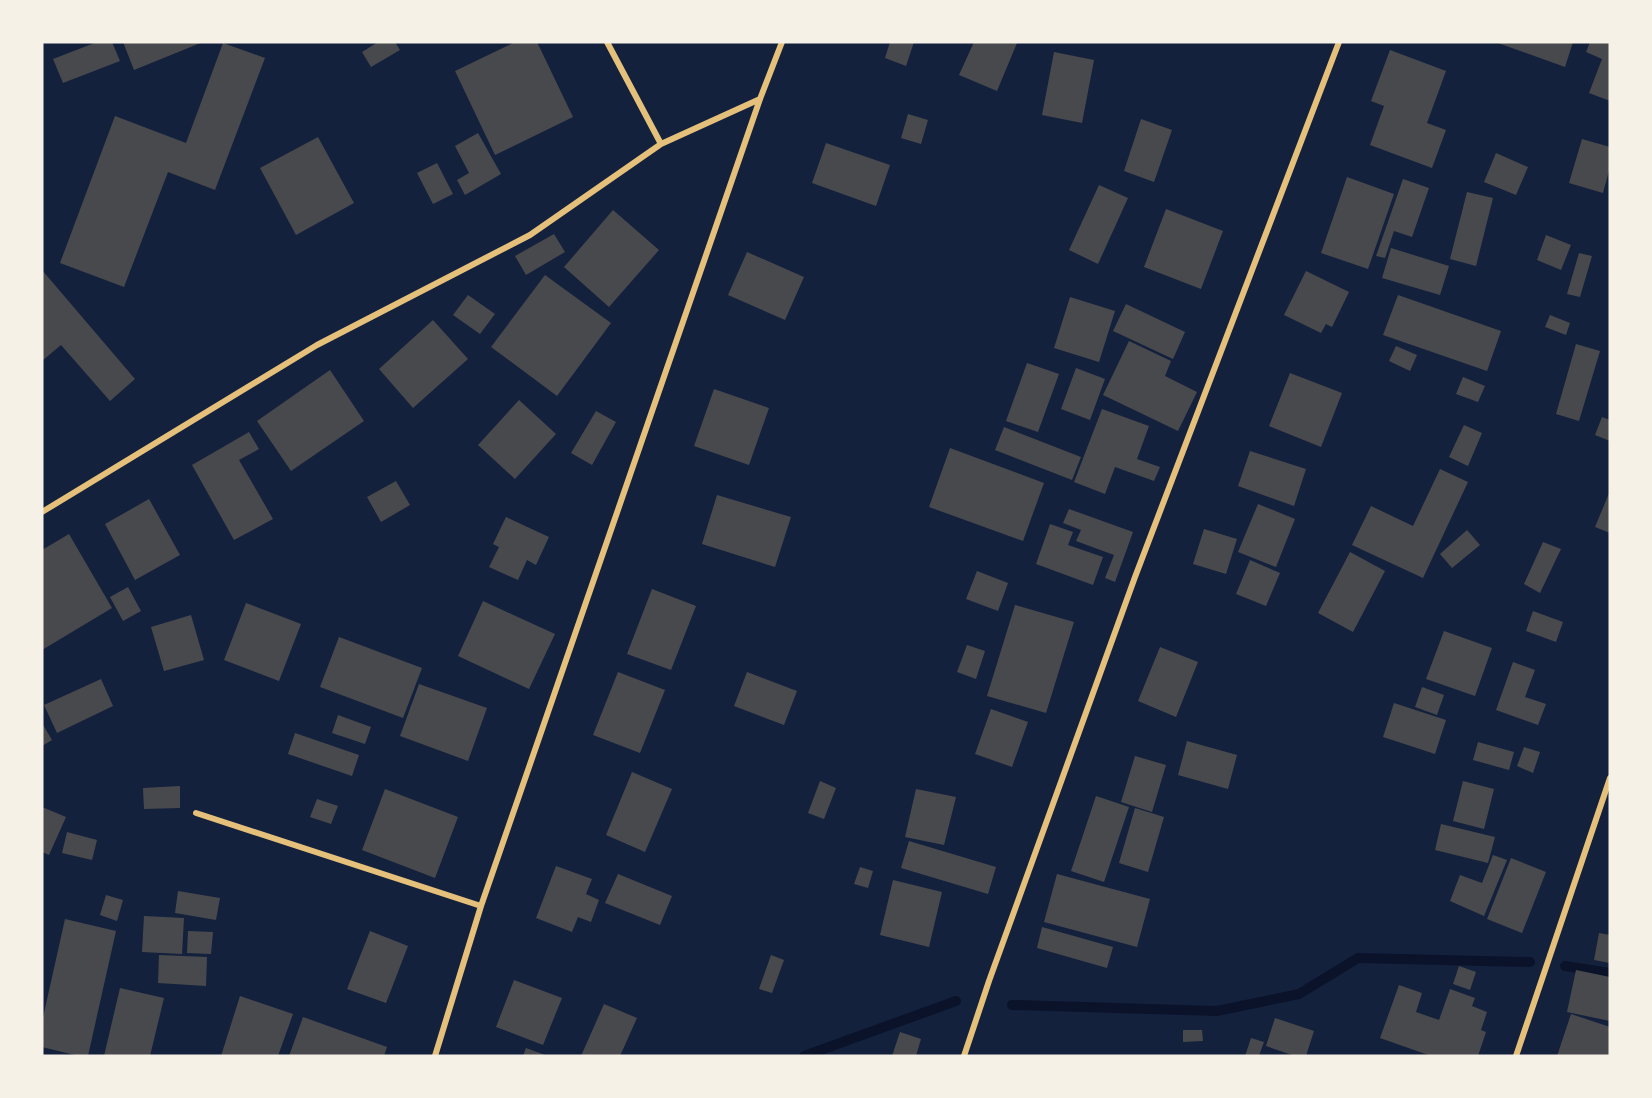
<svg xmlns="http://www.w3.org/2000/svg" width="1652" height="1098" viewBox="0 0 1652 1098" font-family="'IBM Plex Sans',sans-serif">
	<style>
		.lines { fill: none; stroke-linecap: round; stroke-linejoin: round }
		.stream { stroke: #0b132b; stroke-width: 10 }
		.building { fill: #48494c }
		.minor { stroke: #e5c07b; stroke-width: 6 }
	</style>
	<rect width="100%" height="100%" fill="#14213d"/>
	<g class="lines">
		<!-- stream -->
		<path class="stream" d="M1565 966 1610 973
			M1012 1005 1217 1011 1299 994 1358 958 1530 962
			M804 1056 956 1001"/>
	</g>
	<!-- building -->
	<path class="building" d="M97 42H112L120 61 63 83 53 59Z
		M123 42H203L134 70Z
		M378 42H395L400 50 371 67 362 52Z
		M515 42H537L573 117 495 155 455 71Z
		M890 42H914L906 66 885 58Z
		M974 42H1014L1017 43 997 91 959 75Z
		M1495 42H1573L1565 67Z
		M1590 42H1610V101L1589 93 1602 59 1586 52Z
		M223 43 265 58 215 190 168 172 124 287 60 263 115 116 186 143Z
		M1390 50 1446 71 1427 123 1446 130 1432 168 1370 145 1384 106 1371 101Z
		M1054 52 1094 60 1082 123 1042 115Z
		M908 114 928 120 921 144 901 138Z
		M1141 119 1172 130 1154 182 1124 171Z
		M478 133 501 174 465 195 457 180 469 173 455 146Z
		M318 137 354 203 296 235 260 168Z
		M1582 139 1610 147V167L1603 193 1569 183Z
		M826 143 890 165 876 206 812 183Z
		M1496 153 1528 167 1516 195 1484 182Z
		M437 163 453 194 433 204 417 173Z
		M1347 177 1394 194 1368 269 1321 253Z
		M1403 179 1429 188 1412 237 1394 231 1385 258 1376 256Z
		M1099 185 1128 198 1098 264 1069 250Z
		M1467 192 1493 198 1476 266 1450 259Z
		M1166 209 1223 231 1201 289 1144 267Z
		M613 210 659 250 609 307 564 267Z
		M554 234 565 252 526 275 515 256Z
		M1546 235 1571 245 1561 270 1537 260Z
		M1391 248 1449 266 1440 295 1382 278Z
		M747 252 804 277 785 320 728 295Z
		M1579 253 1592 256 1580 297 1567 294Z
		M42 270 135 379 110 401 61 345 42 361Z
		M1306 271 1349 292 1332 327 1326 324 1321 333 1284 315Z
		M545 275 611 323 557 396 491 347Z
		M468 295 495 314 480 334 453 315Z
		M1398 295 1501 331 1487 371 1383 335Z
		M1070 297 1115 311 1099 362 1054 348Z
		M1126 304 1185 332 1173 359 1113 331Z
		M1550 315 1570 323 1566 335 1545 327Z
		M433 320 468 359 413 408 379 369Z
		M1129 341 1171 361 1165 376 1197 392 1178 431 1103 395Z
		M1576 344 1600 351 1579 421 1556 414Z
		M1396 346 1417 355 1410 371 1389 361Z
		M1027 363 1059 374 1038 432 1006 421Z
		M1076 368 1105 379 1090 420 1061 409Z
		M330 370 364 421 291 471 257 421Z
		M1290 373 1342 393 1321 447 1269 426Z
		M1463 377 1485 386 1478 402 1456 394Z
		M714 389 769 408 749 465 694 446Z
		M519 400 556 434 515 479 478 445Z
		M1102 409 1149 426 1137 459 1160 467 1154 481 1115 467 1105 494 1074 482Z
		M596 411 616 422 592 465 571 453Z
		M1602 417 1610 420V441L1595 435Z
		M1464 425 1482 433 1468 466 1449 457Z
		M1004 427 1081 457 1072 480 995 450Z
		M249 432 259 449 239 460 273 519 234 540 192 465Z
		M950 448 1044 483 1023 541 929 507Z
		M1250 451 1306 469 1294 506 1238 486Z
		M1440 469 1468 482 1423 578 1352 545 1371 506 1413 526Z
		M396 481 410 505 381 522 367 497Z
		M1610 491V533L1595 527Z
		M717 495 791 517 775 567 702 544Z
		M149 499 180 555 135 580 105 524Z
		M1258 504 1295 519 1276 567 1238 552Z
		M1069 509 1133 532 1115 582 1105 578 1114 555 1076 541 1081 530 1063 523Z
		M506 517 549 537 536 565 527 560 518 580 489 567 499 547 493 544Z
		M1050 524 1073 532 1068 545 1103 557 1093 585 1036 564Z
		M1204 529 1237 539 1226 574 1193 564Z
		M1467 530 1480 545 1452 568 1440 554Z
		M69 534 112 608 42 650V550Z
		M1543 542 1561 549 1540 593 1524 584Z
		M1350 552 1385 571 1353 632 1318 613Z
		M1250 560 1280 573 1266 606 1236 594Z
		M977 571 1008 583 998 611 966 599Z
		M128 587 141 611 123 621 110 597Z
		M652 589 696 606 671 670 627 654Z
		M483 601 555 634 529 689 458 656Z
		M246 603 301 624 279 681 224 660Z
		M1015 605 1074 622 1046 713 987 696Z
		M1533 611 1563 622 1556 642 1526 631Z
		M191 615 204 660 164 671 151 627Z
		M1444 631 1492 648 1475 696 1426 679Z
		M339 637 422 668 403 718 320 687Z
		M967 645 985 651 976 679 957 672Z
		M1160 647 1198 662 1176 717 1138 701Z
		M1513 662 1535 670 1525 697 1546 704 1538 725 1496 710Z
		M618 672 665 690 640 753 593 735Z
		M747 672 797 691 784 725 734 706Z
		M101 679 113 706 57 733 44 705Z
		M419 684 487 708 468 761 400 736Z
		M1422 687 1444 695 1437 715 1415 707Z
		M1394 703 1446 720 1435 754 1383 737Z
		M991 709 1028 722 1012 767 975 754Z
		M338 715 371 727 365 744 332 733Z
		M42 723 52 740 42 746Z
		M295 733 359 755 352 776 288 754Z
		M1187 741 1237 755 1228 789 1178 775Z
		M1478 742 1514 752 1509 770 1473 760Z
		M1524 747 1540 752 1533 773 1517 766Z
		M1135 756 1166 765 1152 812 1121 802Z
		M632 772 672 789 645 852 606 835Z
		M820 781 836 788 824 819 808 813Z
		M1463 781 1494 789 1484 829 1453 821Z
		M180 786V808L144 809 143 788Z
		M385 789 458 817 435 878 362 850Z
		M916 789 956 797 944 845 905 837Z
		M1096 796 1129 807 1104 882 1071 871Z
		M317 799 338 806 331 824 310 817Z
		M42 807 66 817 49 855 42 852Z
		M1135 808 1164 817 1148 872 1119 863Z
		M1441 824 1495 837 1488 863 1435 850Z
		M67 832 97 840 92 860 62 853Z
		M909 841 996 867 988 894 901 868Z
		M1493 855 1507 860 1484 916 1450 901 1460 875 1482 883Z
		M1511 858 1546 872 1522 933 1487 919Z
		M556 866 592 879 586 894 599 900 591 922 578 917 572 932 536 918Z
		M860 867 873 871 868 888 854 884Z
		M618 874 672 896 660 925 605 903Z
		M1057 874 1150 899 1137 947 1044 922Z
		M893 880 942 892 929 947 880 935Z
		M178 891 220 898 216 920 175 913Z
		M106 895 123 900 117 921 100 915Z
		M144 916 184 918 182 954 142 952Z
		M65 919 116 931 88 1056H79L42 1047V1022Z
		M1042 927 1113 947 1107 968 1037 948Z
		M188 931 213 932 211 954 187 953Z
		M370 931 408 946 386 1003 347 989Z
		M1599 933 1610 935V963L1594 960Z
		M159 955 207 957 206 986 158 983Z
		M771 955 784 960 772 993 759 989Z
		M1459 966 1476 972 1470 990 1453 984Z
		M1576 970 1610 977V1021L1567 1012Z
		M514 980 562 998 543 1045 496 1027Z
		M1399 985 1422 993 1416 1012 1439 1020 1450 989 1475 998 1472 1006 1487 1012 1481 1030 1486 1032 1478 1056H1431L1380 1038Z
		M120 988 164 998 150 1056H104Z
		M240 996 293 1014 278 1056H221Z
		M604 1004 637 1018 620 1056H581Z
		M1571 1014 1610 1027V1056H1557Z
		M303 1017 387 1047 384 1056H289Z
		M1275 1018 1314 1031 1306 1056H1295L1266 1046Z
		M1183 1030H1202L1203 1041 1183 1042Z
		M900 1032 921 1039 916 1056H892Z
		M1251 1038 1264 1042 1259 1056H1245Z
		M526 1048 548 1056H523Z"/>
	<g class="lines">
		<!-- minor -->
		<path class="minor" d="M607 42 661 144
			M42 512 317 345 530 235 661 144 760 99
			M196 813 481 906
			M435 1056 481 906 760 99 782 42
			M964 1056 989 981 1135 577 1339 42
			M1516 1056 1610 778"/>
	</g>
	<!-- border -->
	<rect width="1652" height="1098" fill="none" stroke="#f6f1e7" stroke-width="87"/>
</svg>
